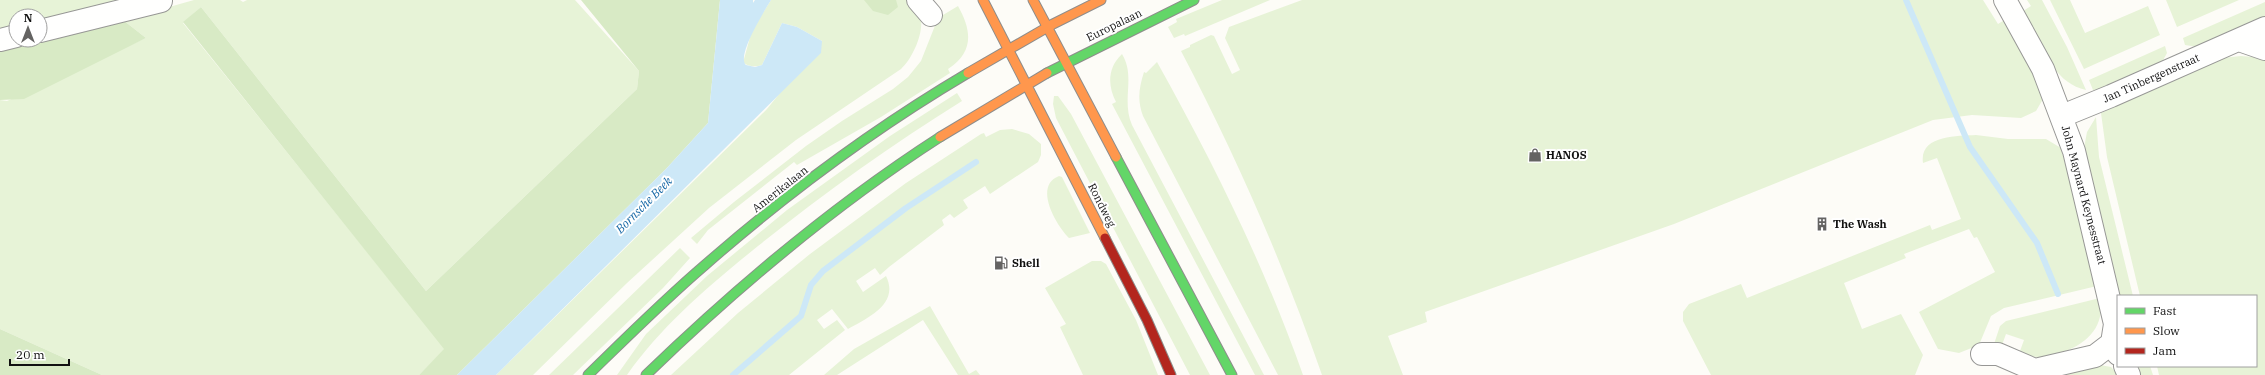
<svg xmlns="http://www.w3.org/2000/svg" width="2265" height="375" viewBox="0 0 2265 375" font-family="'IBM Plex Serif',serif">
	<style>
		.green { fill: #e7f3d7 }
		.forest { fill: #d8eac5 }
		.water { fill: #cde8f7 }
		.lines { fill: none; stroke-linecap: round; stroke-linejoin: round }
		.stream { stroke: #cde8f7; stroke-width: 6 }
		.street-casing { stroke: #979795; stroke-width: 24 }
		.fast-casing { stroke: #8e8d8b; stroke-width: 11 }
		.slow-casing { stroke: #8e8d8b; stroke-width: 11 }
		.jam-casing { stroke: #8e8d8b; stroke-width: 11 }
		.street { stroke: #fffffe; stroke-width: 22 }
		.fast { stroke: #63d668; stroke-width: 9 }
		.slow { stroke: #ff974d; stroke-width: 9 }
		.jam { stroke: #b3261e; stroke-width: 9 }
		.labels { text-anchor: middle; stroke-width: 4; stroke-linejoin: round; paint-order: stroke }
		.street-label { font-size: 11px; fill: #111; stroke: #fff }
		.poi-label { font-size: 11px; font-weight: bold; fill: #111; stroke: #fff; text-anchor: start }
		.water-label { font-size: 12px; font-style: italic; fill: #1768a6; stroke: #fff }
	</style>
	<rect width="100%" height="100%" fill="#fdfcf7"/>
	<!-- green -->
	<path class="green" d="M0 0H140L40 23V16H16V28L0 32Z
		M194 0H240L243 2 247 0H575L639 71 637 89 426 291 201 7 183 23 445 349 419 375H102L0 329V100L7 101 146 38 123 20Z
		M771 0H911C914 6 920 13 921 20 923 35 912 59 901 69L796 140 709 208 627 283 533 375H496L767 109 822 41 797 27 782 23 762 65C756 67 749 67 744 63V59L752 30Z
		M1222 0H1270L1185 36 1184 34 1174 38 1168 27 1177 22 1176 19Z
		M1302 0H1983L1998 24 2006 19 2029 63 2043 99 2036 111 2021 118 1972 115 1933 120 1674 224 1425 312 1427 322 1388 336 1403 375H1322C1283 263 1236 156 1181 51L1190 47V45L1211 35 1214 36 1232 74 1240 70 1225 38 1229 27Z
		M2027 0H2042L2067 47 2086 90C2051 83 2039 39 2023 11L2031 6Z
		M2050 0H2070L2085 33 2148 6 2160 35 2084 69Z
		M2166 0H2239L2177 27Z
		M2265 2V18L2198 47 2185 45 2183 38Z
		M958 6C972 31 974 52 948 69L950 73 881 117 797 165 794 162 708 230 697 244 691 238 734 202 806 146 842 121 893 89 908 77 921 61 938 18Z
		M2165 46 2167 53 2161 64 2101 89 2093 90 2089 80Z
		M1122 54C1136 77 1121 99 1132 125L1264 375H1255L1112 104 1116 102C1107 85 1108 67 1122 54Z
		M2241 56 2265 58V375H2159L2157 366H2256V296H2140L2107 157 2101 113 2222 58Z
		M1157 62C1214 164 1264 265 1303 375H1278L1143 116C1137 100 1139 88 1144 72L1146 73Z
		M957 93 962 101C891 145 823 194 758 246 710 285 662 325 627 375H617L646 334 707 276 787 210 890 136Z
		M1054 96H1058L1071 114 1210 375H1190L1056 118 1053 104Z
		M2096 117 2099 157 2133 296H2120L2084 148 2087 132Z
		M1012 129 1029 134 1041 144V155L1038 162 990 194 985 186 963 200 968 208 954 218 950 214 942 220 944 225 889 267 880 275 875 268 856 281 863 292 886 276C900 304 867 318 848 329L832 309 817 320 824 329 837 320 845 330 789 375H671L738 313 810 254 906 183 981 134 984 133 986 137 1000 130Z
		M1976 135 2008 139H2046L2061 148 2097 286 2004 308 1991 316 1979 345 1959 353 1938 349 1919 312 1995 272 1977 237 1974 238 1969 229 1904 254 1906 258 1844 283 1862 329 1901 314 1923 355 1915 375H1711L1683 321V312L1689 304 1741 284 1747 298 1930 225 1932 230 1961 219 1937 158 1923 163C1919 135 1957 136 1976 135Z
		M1059 176 1062 177 1090 233 1069 238C1056 225 1033 186 1059 176Z
		M680 248 690 258 663 288 573 375H549Z
		M1092 261H1101L1106 264 1136 320 1158 375H1083L1060 327 1066 324 1045 288Z
		M2100 298C2106 329 2083 347 2056 354 2050 355 2044 357 2038 357 2031 357 2026 354 2020 351L2024 340 2006 334 2002 345 1994 344 2000 326 2006 321Z
		M930 306 969 374 976 370 980 375H958L923 320 837 375H824L854 349Z
		M2100 365 2111 367 2118 375H2059Z
		M2137 366H2150L2153 375H2139Z"/>
	<!-- forest -->
	<path class="forest" d="M581 0H720L708 123 666 169 457 375H419L444 349 183 22 201 7 426 291 637 89 639 71Z
		M864 0H896L898 7 888 15 873 11Z
		M123 20 146 38 24 99 0 100V48Z
		M0 329 102 375H0Z"/>
	<!-- water -->
	<path class="water" d="M720 0H753V3L755 0H771C765 10 736 56 746 65L755 67 762 65 782 23 797 27 822 41 821 53 496 375H457L666 169 708 123Z"/>
	<g class="lines">
		<!-- stream -->
		<path class="stream" d="M1906 0 1970 147 2037 243 2058 294
			M733 375 801 316 811 285 823 271 906 208 976 162"/>
		<!-- street casing -->
		<g class="street-casing">
			<path id="street" d="M918 0 931 15
				M2005 0 2043 69 2074 151 2115 324 2112 343 2118 354
				M40 31 161 1
				M0 40 16 36
				M2239 40 2265 49
				M2062 116 2111 96 2265 28
				M1982 354H1998L2035 370 2095 356 2112 343
				M2125 366 2129 375"/>
		</g>
		<!-- fast casing -->
		<g class="fast-casing">
			<path id="fast" d="M1047 73 1194 0
				M1116 157 1232 375
				M588 375C626 338 664 300 705 265 786 194 875 128 968 73
				M646 375C737 287 833 206 940 137"/>
		</g>
		<!-- slow casing -->
		<g class="slow-casing">
			<path id="slow" d="M983 0 1105 238
				M1033 0 1116 157
				M968 73 1053 24 1101 0
				M940 137 1047 73"/>
		</g>
		<!-- jam casing -->
		<g class="jam-casing">
			<path id="jam" d="M1105 238 1147 320 1171 375"/>
		</g>
		<!-- street -->
		<use href="#street" class="street"/>
		<!-- fast -->
		<use href="#fast" class="fast"/>
		<!-- slow -->
		<use href="#slow" class="slow"/>
		<!-- jam -->
		<use href="#jam" class="jam"/>
	</g>
	<!-- icons -->
	<defs>
		<g id="shop-bare" transform="scale(1.08)"><path d="M-5-2.5h2.3a2.7 3.5 0 0 1 5.4 0H5L5.5 6h-11ZM-1.5-2.5h3a1.5 2.3 0 0 0-3 0Z" fill="#646362" stroke="#fff" stroke-width="2.5" paint-order="stroke"/></g>
		<g id="building-bare" transform="scale(1.08)"><path d="M-4-6H4V6H1V3H-1V6H-4ZM-2.5-4.3h1.7v1.8h-1.7ZM.8-4.3h1.7v1.8H.8ZM-2.5-1h1.7V.8h-1.7ZM.8-1h1.7V.8H.8Z" fill="#646362" stroke="#fff" stroke-width="2.5" paint-order="stroke"/></g>
		<g id="fuel-bare" transform="scale(1.08)"><path d="M-5.5-6h7V0h2V4h1.3V-2.5L3-4.5l.8-.8L6-3V5H2.5V1h-1V6h-7ZM-4.2-4.7v3.2H.2V-4.7Z" fill="#646362" stroke="#fff" stroke-width="2.5" paint-order="stroke"/></g>
	</defs>
	<g fill-rule="evenodd">
		<use href="#shop-bare" x="1535" y="155"/>
		<use href="#building-bare" x="1822" y="224"/>
		<use href="#fuel-bare" x="1001" y="263"/>
	</g>
	<g class="labels">
		<!-- street labels -->
		<g class="street-label">
			<text transform="translate(1114 25) rotate(-26)" y="4">Europalaan</text>
			<text transform="translate(2151 78) rotate(-24)" y="4">Jan Tinbergenstraat</text>
			<text transform="translate(780 189) rotate(-38)" y="4">Amerikalaan</text>
			<text transform="translate(2084 195) rotate(75)" y="4">John Maynard Keynesstraat</text>
			<text transform="translate(1102 205) rotate(63)" y="4">Rondweg</text>
		</g>
		<!-- poi labels -->
		<g class="poi-label">
			<text x="1546" y="159">HANOS</text>
			<text x="1833" y="228">The Wash</text>
			<text x="1012" y="267">Shell</text>
		</g>
		<!-- water labels -->
		<g class="water-label">
			<text transform="translate(644 205) rotate(-45)" y="4">Bornsche Beek</text>
		</g>
	</g>
	<!-- legend -->
	<rect x="2117" y="295" width="140" height="72" fill="#ffffff" stroke="#a0a0a0"/>
	<rect x="2125" y="308" width="20" height="6" fill="#63d668" stroke="#a0a0a0"/>
	<text x="2153" y="315" font-size="12" fill="#111111">Fast</text>
	<rect x="2125" y="328" width="20" height="6" fill="#ff974d" stroke="#a0a0a0"/>
	<text x="2153" y="335" font-size="12" fill="#111111">Slow</text>
	<rect x="2125" y="348" width="20" height="6" fill="#b3261e" stroke="#a0a0a0"/>
	<text x="2153" y="355" font-size="12" fill="#111111">Jam</text>
	<!-- north arrow -->
	<g transform="translate(28 28)"><circle r="19" fill="#ffffff" stroke="#a0a0a0"/>
	<path d="M0-3L7 15L0 10L-7 15Z" fill="#646362"/>
	<text y="-6" font-size="11" font-weight="bold" text-anchor="middle" fill="#111111">N</text>
	</g>
	<!-- scale -->
	<path d="M10 359v6h59v-6" fill="none" stroke="#111111" stroke-width="2"/>
	<text x="16" y="359" font-size="12" fill="#111111" stroke="#ffffff" stroke-width="3" paint-order="stroke">20 m</text>
</svg>
